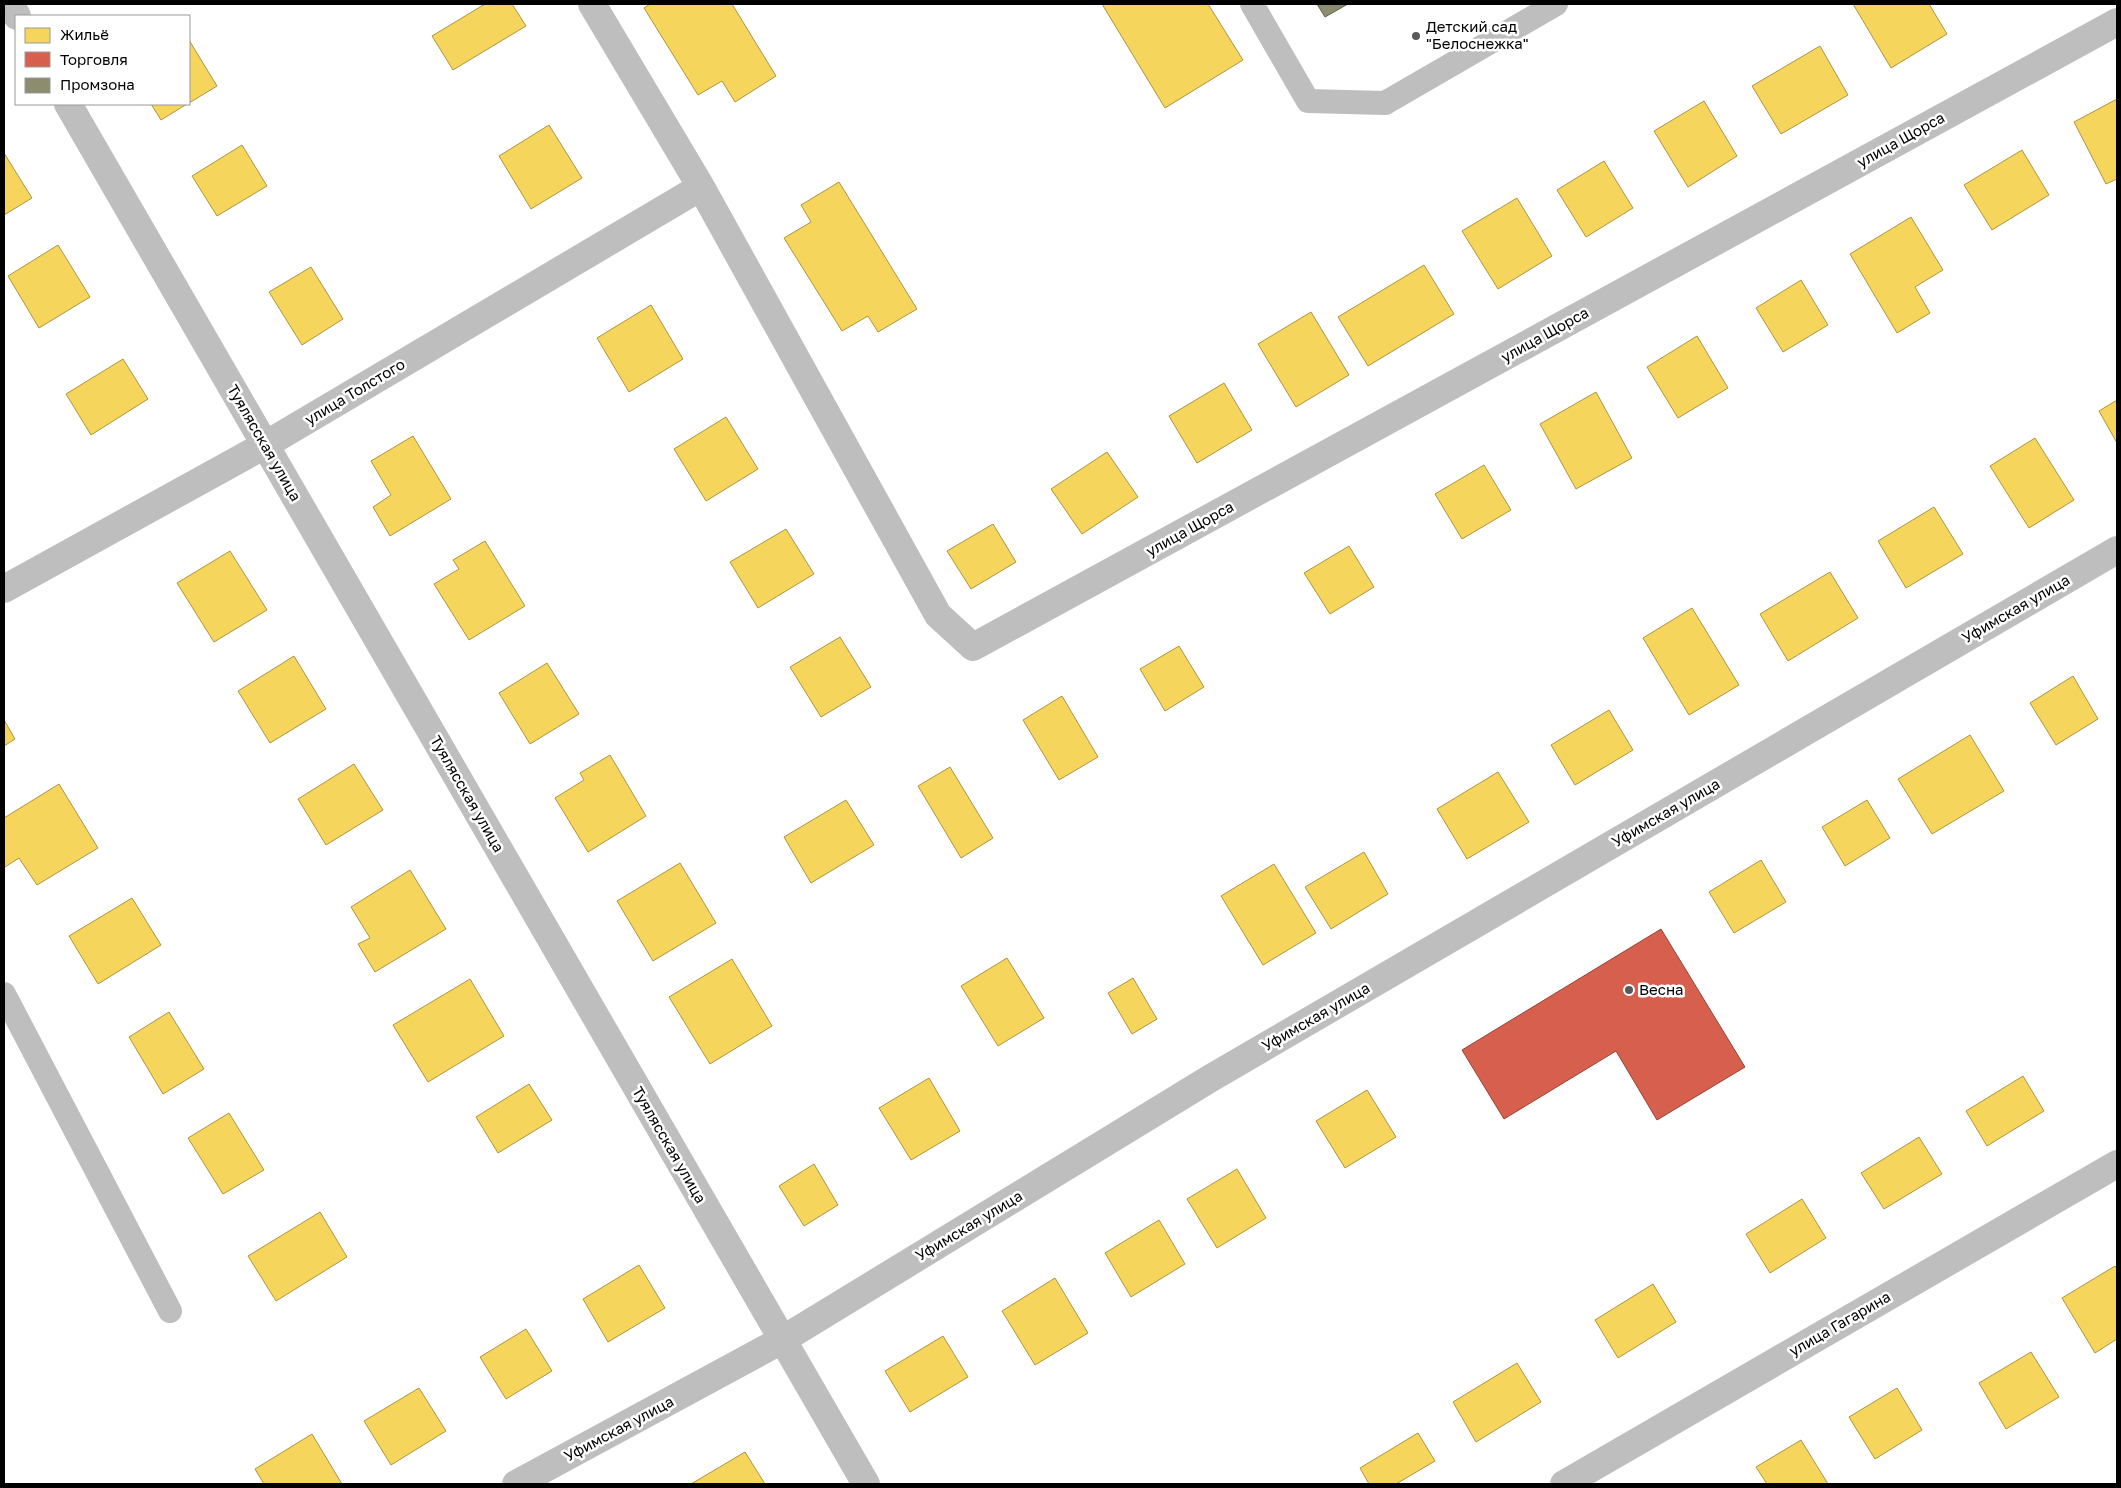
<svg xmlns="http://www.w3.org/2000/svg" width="2121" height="1488" viewBox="0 0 2121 1488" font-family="'Golos Text',sans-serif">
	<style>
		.homes { fill: #f6d55c; stroke: #ac9540 }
		.shops { fill: #d6604d; stroke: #964336 }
		.industry { fill: #8c8c6e; stroke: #62624d }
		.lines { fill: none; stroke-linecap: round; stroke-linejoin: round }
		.lane { stroke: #bebebe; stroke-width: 24 }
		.street { stroke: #bebebe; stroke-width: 28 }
		.poi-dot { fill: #595959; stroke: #fff; stroke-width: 2 }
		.labels { text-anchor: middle; stroke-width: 5; stroke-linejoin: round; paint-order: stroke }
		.poi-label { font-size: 15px; fill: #000; stroke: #fff; text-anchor: start }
		.street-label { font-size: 15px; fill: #000; stroke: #fff }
	</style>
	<rect width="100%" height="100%" fill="#fff"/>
	<!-- homes -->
	<path class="homes" d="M485 4H512L526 26 453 70 432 36Z
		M650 4H732L776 76 735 102 722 81 698 95 644 8Z
		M1102 4H1208L1243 60 1165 108Z
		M1853 4H1929L1947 34 1891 68Z
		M189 40 217 86 189 103Z
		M1820 46 1848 95 1781 134 1752 86Z
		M2117 99V179L2106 184 2074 122Z
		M1704 101 1737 156 1688 187 1654 131Z
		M151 104H187L161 120Z
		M549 125 582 178 531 209 499 156Z
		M242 145 267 186 217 216 192 176Z
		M2022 150 2049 195 1992 230 1964 185Z
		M4 153 32 198 4 215Z
		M1604 161 1633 208 1586 237 1557 190Z
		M839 182 917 309 878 332 868 316 842 331 784 238 811 222 801 205Z
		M1517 198 1552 256 1498 289 1462 231Z
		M1911 217 1943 270 1915 287 1930 313 1897 333 1850 254Z
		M58 245 90 297 39 328 8 276Z
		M1424 265 1454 314 1368 366 1338 317Z
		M311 267 343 319 302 345 269 292Z
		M1801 280 1828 325 1783 352 1756 308Z
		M651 305 683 359 629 392 597 338Z
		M1311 312 1349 375 1296 407 1258 344Z
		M1697 336 1728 388 1678 418 1647 367Z
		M123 359 148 399 91 435 66 394Z
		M1224 383 1252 430 1197 463 1169 416Z
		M1596 392 1632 458 1576 489 1540 424Z
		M2117 400V443L2099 411Z
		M726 417 758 469 706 501 674 449Z
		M413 436 451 499 390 536 373 507 391 495 371 461Z
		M2035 438 2074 500 2029 528 1990 466Z
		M1107 452 1138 497 1082 534 1051 489Z
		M1484 465 1511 510 1462 539 1435 494Z
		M1934 507 1963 554 1906 588 1878 541Z
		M993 524 1016 562 971 589 947 551Z
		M786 529 814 574 758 608 730 562Z
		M485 541 525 606 469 640 434 584 459 569 453 560Z
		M1349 546 1374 587 1330 614 1304 573Z
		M230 551 267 610 214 642 177 583Z
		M1830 572 1858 618 1788 661 1760 614Z
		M1692 608 1739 685 1689 715 1643 638Z
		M840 637 871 687 821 717 790 667Z
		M1179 646 1204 687 1165 711 1140 669Z
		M294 656 326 709 270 743 238 691Z
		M547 663 579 714 530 744 499 693Z
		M2073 676 2098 719 2056 745 2030 703Z
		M1062 696 1098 757 1059 780 1023 720Z
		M1609 710 1633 750 1575 785 1551 745Z
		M4 720 15 739 4 746Z
		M1970 735 2004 791 1932 834 1898 779Z
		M610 755 646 816 588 852 555 798 584 780 580 773Z
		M354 764 383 810 326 845 298 799Z
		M950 767 993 838 961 858 918 786Z
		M1498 772 1529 822 1467 859 1437 809Z
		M59 784 98 848 37 885 19 858 5 867 4 865V818Z
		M846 800 874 845 811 883 784 837Z
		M1867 800 1890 838 1845 866 1822 827Z
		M1364 852 1388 894 1331 929 1305 887Z
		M1761 860 1786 902 1734 933 1709 892Z
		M680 863 716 923 653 961 617 901Z
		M1274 864 1316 933 1263 965 1221 896Z
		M410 870 446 929 375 972 358 944 370 938 351 907Z
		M132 898 161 945 98 984 69 936Z
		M1007 958 1044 1018 998 1046 961 986Z
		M732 959 772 1026 710 1064 669 997Z
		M1133 978 1157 1019 1132 1034 1108 993Z
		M470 979 504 1036 428 1082 393 1025Z
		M169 1012 204 1069 163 1094 129 1037Z
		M2023 1076 2044 1111 1987 1146 1966 1111Z
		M929 1078 960 1131 911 1160 879 1108Z
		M529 1084 552 1120 498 1153 476 1117Z
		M1367 1090 1396 1137 1345 1168 1316 1121Z
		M229 1113 264 1170 223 1194 188 1138Z
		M1919 1137 1942 1174 1884 1209 1861 1173Z
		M814 1164 838 1205 804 1226 779 1186Z
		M1237 1169 1266 1218 1217 1248 1187 1199Z
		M1802 1199 1826 1238 1770 1273 1746 1234Z
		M320 1212 347 1257 276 1301 248 1256Z
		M1159 1220 1185 1264 1131 1297 1105 1253Z
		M639 1265 665 1308 608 1342 583 1299Z
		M2115 1266 2117 1269V1339L2095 1353 2062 1298Z
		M1055 1278 1088 1333 1035 1365 1002 1311Z
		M1653 1284 1676 1322 1618 1358 1595 1320Z
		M526 1329 552 1371 506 1399 480 1357Z
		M943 1336 968 1377 910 1412 885 1371Z
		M2031 1352 2059 1397 2006 1429 1979 1383Z
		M1517 1363 1541 1402 1476 1442 1453 1402Z
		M419 1388 446 1431 391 1465 364 1421Z
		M1897 1388 1922 1430 1875 1459 1849 1417Z
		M1418 1433 1435 1461 1396 1484H1369L1360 1468Z
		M312 1434 342 1484H264L255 1469Z
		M1801 1440 1828 1484H1767L1756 1467Z
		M745 1452 765 1484H691Z"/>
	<!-- shops -->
	<path class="shops" d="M1661 929 1745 1067 1657 1120 1616 1051 1504 1119 1462 1050Z"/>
	<!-- industry -->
	<path class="industry" d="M1317 4H1348L1325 17Z"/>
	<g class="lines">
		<!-- lane -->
		<path class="lane" d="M1252 4 1308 101 1385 103 1556 4
			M4 994 170 1311"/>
		<!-- street -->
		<path class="street" d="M10 4 17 16
			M592 4 701 187 938 615 973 647 2117 22
			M68 104 866 1484
			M4 589 265 445 701 187
			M516 1484 782 1340 1211 1078 2117 550
			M1564 1484 2117 1164"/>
	</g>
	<!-- markers -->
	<g class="poi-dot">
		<circle cx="1416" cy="36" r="5"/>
		<circle cx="1629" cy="990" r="5"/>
	</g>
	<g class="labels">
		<!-- poi labels -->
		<g class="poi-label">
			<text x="1426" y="32">Детский сад<tspan x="1426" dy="17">"Белоснежка"</tspan></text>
			<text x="1639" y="995">Весна</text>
		</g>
		<!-- street labels -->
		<g class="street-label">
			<text transform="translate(1901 140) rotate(-29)" y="5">улица Щорса</text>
			<text transform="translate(1545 335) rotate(-29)" y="5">улица Щорса</text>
			<text transform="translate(355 392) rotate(-31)" y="5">улица Толстого</text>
			<text transform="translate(264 443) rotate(60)" y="5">Туялясская улица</text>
			<text transform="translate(1190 529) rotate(-29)" y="5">улица Щорса</text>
			<text transform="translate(2016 609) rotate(-30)" y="5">Уфимская улица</text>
			<text transform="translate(467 794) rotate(60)" y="5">Туялясская улица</text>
			<text transform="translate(1666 813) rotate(-30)" y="5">Уфимская улица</text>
			<text transform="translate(1316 1017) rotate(-30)" y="5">Уфимская улица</text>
			<text transform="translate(669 1145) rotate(60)" y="5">Туялясская улица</text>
			<text transform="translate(969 1226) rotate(-31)" y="5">Уфимская улица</text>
			<text transform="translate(1840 1324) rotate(-30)" y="5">улица Гагарина</text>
			<text transform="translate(619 1429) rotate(-28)" y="5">Уфимская улица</text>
		</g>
	</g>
	<!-- border -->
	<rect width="2121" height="1488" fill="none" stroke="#000000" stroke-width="10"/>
	<!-- legend -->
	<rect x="15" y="15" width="175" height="90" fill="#ffffff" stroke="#999999"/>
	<rect x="25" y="28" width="25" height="15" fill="#f6d55c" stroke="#999999"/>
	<text x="60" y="40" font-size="15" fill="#000000">Жильё</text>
	<rect x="25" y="52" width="25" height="15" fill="#d6604d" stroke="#999999"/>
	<text x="60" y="65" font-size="15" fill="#000000">Торговля</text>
	<rect x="25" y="78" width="25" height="15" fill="#8c8c6e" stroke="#999999"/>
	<text x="60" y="90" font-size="15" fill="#000000">Промзона</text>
</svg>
